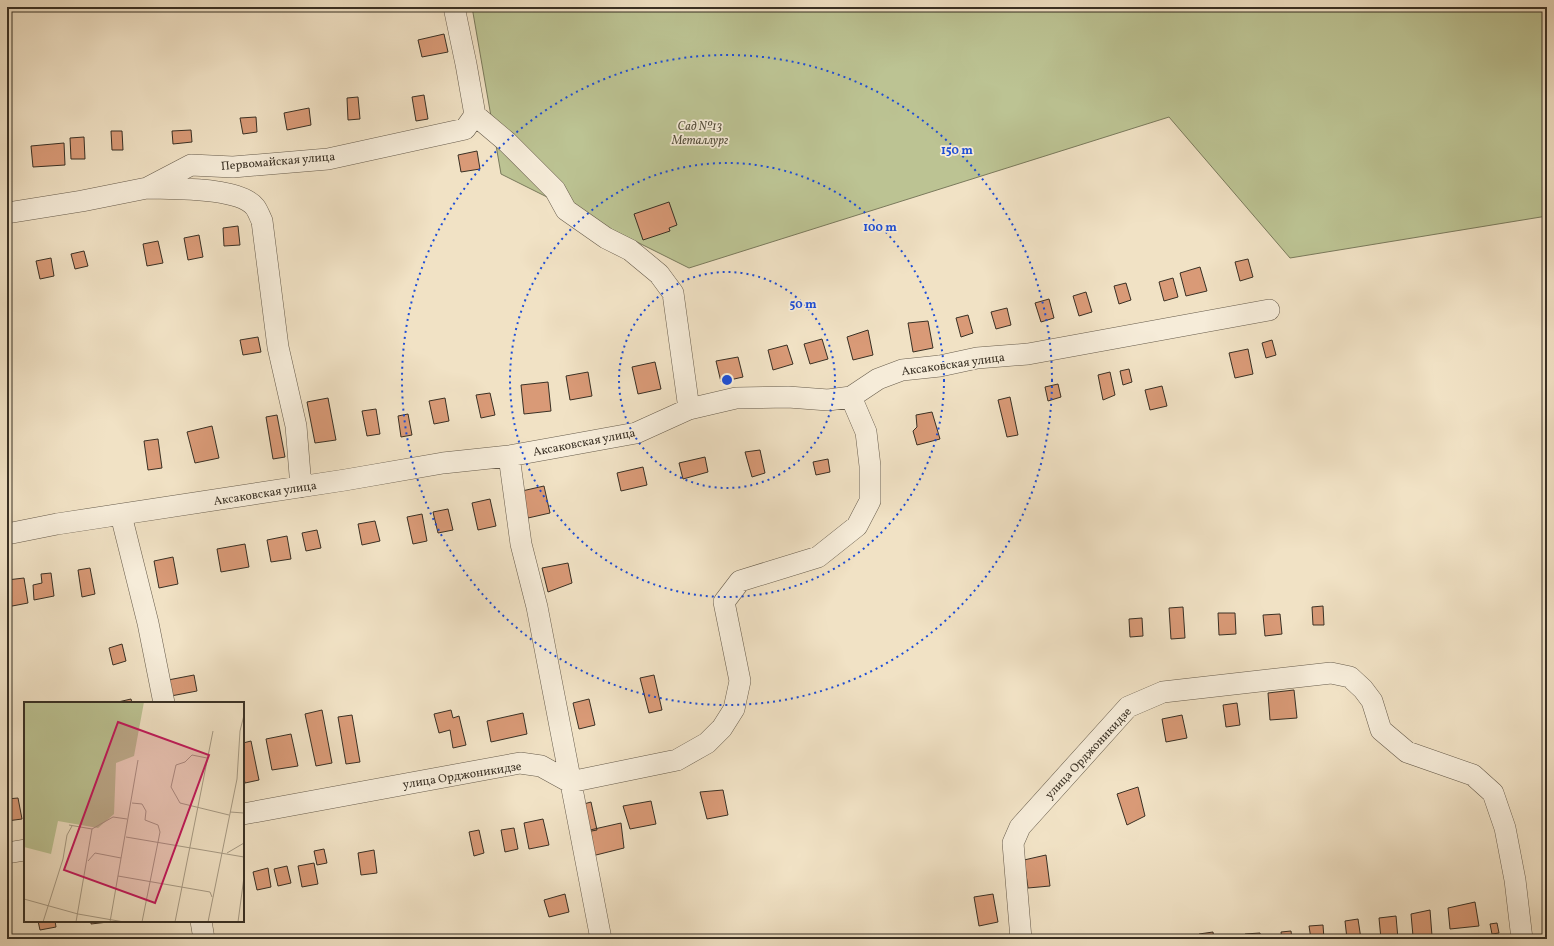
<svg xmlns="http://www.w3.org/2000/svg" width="1554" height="946" viewBox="0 0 1554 946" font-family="Vollkorn,serif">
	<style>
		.green { fill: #bcc393; stroke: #7a7a5c }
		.building { fill: #d99a77; stroke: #393024 }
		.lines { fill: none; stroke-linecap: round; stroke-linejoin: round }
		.minor-casing { stroke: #675c4c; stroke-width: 22 }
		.minor { stroke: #f6ecd9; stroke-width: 21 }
		.ring { fill: none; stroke: #1d4ed8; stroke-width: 2; stroke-dasharray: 2 4 }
		.labels { text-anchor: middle; stroke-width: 3.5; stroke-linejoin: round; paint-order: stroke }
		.park-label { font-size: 12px; font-style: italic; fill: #534d3a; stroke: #f6ecd9 }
		.street-label { font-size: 12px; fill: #393024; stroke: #f6ecd9 }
		.inset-road { fill: none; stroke: #a79b85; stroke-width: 1 }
		.view { fill: #c2185b; fill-opacity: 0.15; stroke: #c2185b; stroke-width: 2 }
		.inset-edge { fill: none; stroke: #393024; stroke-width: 2 }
		.centre { fill: #1d4ed8; stroke: #f6ecd9; stroke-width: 2 }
		.ring-label { font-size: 12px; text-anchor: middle; font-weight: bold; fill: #1d4ed8; stroke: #f6ecd9; stroke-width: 3.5; stroke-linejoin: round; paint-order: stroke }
	</style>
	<rect width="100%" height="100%" fill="#f1e2c5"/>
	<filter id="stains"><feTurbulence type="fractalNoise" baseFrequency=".005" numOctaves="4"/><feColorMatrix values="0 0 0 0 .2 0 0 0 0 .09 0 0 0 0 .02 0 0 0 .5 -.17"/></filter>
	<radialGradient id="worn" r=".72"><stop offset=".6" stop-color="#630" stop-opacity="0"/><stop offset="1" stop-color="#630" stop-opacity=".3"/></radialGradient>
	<!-- green -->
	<path class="green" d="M472 7H1547V216L1290 258 1169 117 689 268 501 174Z"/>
	<!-- building -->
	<path class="building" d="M444 34 448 52 422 57 418 40Z
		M424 95 428 119 416 121 412 97Z
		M358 97 360 119 348 120 347 98Z
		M309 108 311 125 287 130 284 113Z
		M256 117 257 132 243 134 240 118Z
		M191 130 192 142 173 144 172 131Z
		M111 131H122L123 150H112Z
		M84 137 85 159H71L70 138Z
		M64 143 65 165 33 167 31 146Z
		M477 151 480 169 461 172 458 155Z
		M669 202 677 225 669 228 670 231 643 240 634 214Z
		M238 226 240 245 224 246 223 228Z
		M199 235 203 257 188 260 184 238Z
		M158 241 163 263 147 266 143 244Z
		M84 251 88 266 75 269 71 254Z
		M51 258 54 276 40 279 36 261Z
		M1248 259 1253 277 1240 281 1235 262Z
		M1200 267 1207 291 1186 296 1180 273Z
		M1173 278 1178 297 1164 301 1159 282Z
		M1126 283 1131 300 1119 304 1114 286Z
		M1086 292 1092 312 1079 316 1073 296Z
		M1049 299 1054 318 1041 322 1035 303Z
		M1007 308 1011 325 996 329 991 312Z
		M968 315 973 333 961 337 956 318Z
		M928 321 933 348 913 352 908 323Z
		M868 330 873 355 853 360 847 337Z
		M258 337 261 352 243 355 240 340Z
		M822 339 828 359 810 364 804 344Z
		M1272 340 1276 355 1266 358 1262 343Z
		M787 345 793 364 773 370 768 350Z
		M1248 349 1253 374 1235 378 1229 353Z
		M738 357 743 377 721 382 716 361Z
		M655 362 661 389 638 394 632 367Z
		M1129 369 1132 382 1123 385 1120 371Z
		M588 372 592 396 570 400 566 376Z
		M1110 372 1115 395 1103 400 1098 375Z
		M548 382 551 411 524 414 521 385Z
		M1058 384 1061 397 1048 401 1045 387Z
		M1162 386 1167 406 1150 410 1145 390Z
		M490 393 495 415 481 418 476 395Z
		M1010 397 1018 435 1007 437 998 400Z
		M328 398 336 440 315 443 307 402Z
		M445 398 449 421 434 424 429 401Z
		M376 409 380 434 367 436 362 411Z
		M932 412 940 439 917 445 913 431 917 427 916 415Z
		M408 414 412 435 401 437 398 416Z
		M277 415 285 457 273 459 266 417Z
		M212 426 219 458 195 463 187 432Z
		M158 439 162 468 148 470 144 441Z
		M760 450 765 473 752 477 745 452Z
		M705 457 708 472 683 479 679 463Z
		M828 459 830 472 816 475 813 462Z
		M643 467 647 485 621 491 617 473Z
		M544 486 550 513 528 518 522 491Z
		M490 499 496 526 478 530 472 503Z
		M448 509 453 530 438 533 433 512Z
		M422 514 427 541 413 544 407 517Z
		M375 521 380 541 362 545 358 524Z
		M317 530 321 548 306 551 302 533Z
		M287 536 291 559 271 562 267 540Z
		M245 544 249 567 221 572 217 549Z
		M173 557 178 584 159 588 154 561Z
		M568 563 572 583 548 592 542 568Z
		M90 568 95 594 82 597 78 570Z
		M51 573 54 596 34 600 33 585 42 583 41 574Z
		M24 578 28 603 7 607V580Z
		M1323 606 1324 625H1313L1312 607Z
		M1183 607 1185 638 1171 639 1169 608Z
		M1218 613H1235L1236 634 1219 635Z
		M1280 614 1282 634 1265 636 1263 615Z
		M1142 618 1143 636 1130 637 1129 619Z
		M122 644 126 661 113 665 109 648Z
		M194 675 197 691 171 696 168 680Z
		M654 675 662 710 649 713 640 678Z
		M1294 690 1297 718 1270 720 1268 693Z
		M131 699 132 703H119L118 702Z
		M589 699 595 725 579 729 573 703Z
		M1237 703 1240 725 1226 727 1223 705Z
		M322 710 332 763 316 766 305 714Z
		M451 710 453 718 459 716 466 745 453 748 450 730 439 733 434 714Z
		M523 713 527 734 491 742 487 721Z
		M352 715 360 762 346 764 338 717Z
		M1182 715 1187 738 1166 742 1162 719Z
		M291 734 298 766 272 770 266 739Z
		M251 741 259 780 245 783 243 773V743Z
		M1138 787 1145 816 1127 825 1117 794Z
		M723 790 728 815 707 819 700 792Z
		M18 798 22 819 7 821V799Z
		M651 801 656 824 630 829 623 806Z
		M591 802 597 830 586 832 580 805Z
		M543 819 549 845 529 849 524 823Z
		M621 823 624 848 588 857 590 830Z
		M514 828 518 849 505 852 501 830Z
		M479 830 484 853 474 856 469 832Z
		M324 849 327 863 317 865 314 851Z
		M374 850 377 873 361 875 358 853Z
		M1046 855 1050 886 1028 888 1024 860Z
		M314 863 318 884 302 887 298 866Z
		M287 866 291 883 278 886 274 869Z
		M268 868 271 887 257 890 253 872Z
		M565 894 569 912 549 917 544 900Z
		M993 894 998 922 979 926 974 897Z
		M1475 902 1479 926 1450 929 1448 908Z
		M1430 910 1432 936H1413L1411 914Z
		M1396 916 1398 939H1381L1379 918Z
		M1358 919 1361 939H1347L1345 921Z
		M38 921H55L56 927 40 930Z
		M91 921H107L108 922 91 924Z
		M1497 923 1499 933 1492 934 1490 924Z
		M1323 925 1324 939H1311L1309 926Z
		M1291 931 1292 939H1282L1281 932Z
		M1213 932 1214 939H1199V934Z
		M1260 933 1261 939H1246L1245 934Z"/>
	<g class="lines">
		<!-- minor casing -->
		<g class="minor-casing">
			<path id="minor" d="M454 7 466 64 475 115 507 142 555 190 566 210 606 238 630 250 659 274 673 293 689 409
				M148 188C173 189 239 187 255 207 258 211 260 217 262 221L278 347 296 426 301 487
				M7 213 82 201 147 188 191 165 233 167 328 159 465 129 475 115
				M509 456 521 544 537 607 601 939
				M121 515 148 623 164 703
				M7 534 57 524 345 480 443 463 509 456 570 445 636 433 689 409 736 398 788 397 828 400 851 397 878 379 902 370 940 366 977 358 1028 354 1269 310
				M243 814 520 763 541 766 570 782 677 760 707 743 722 728 734 709 740 681 724 602 740 581 818 557 857 526 870 501V466L866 432 851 397
				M7 853 25 850
				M201 921 204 939
				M1021 939 1013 843 1020 827 1128 707 1163 692 1331 673 1350 677 1363 689 1372 701 1381 730 1407 752 1473 775 1493 793 1505 828 1515 880 1522 939"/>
		</g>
		<!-- minor -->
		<use href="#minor" class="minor"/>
	</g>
	<!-- distance rings -->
	<g class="ring">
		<circle cx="727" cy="380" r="108"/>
		<circle cx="727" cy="380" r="217"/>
		<circle cx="727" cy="380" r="325"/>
	</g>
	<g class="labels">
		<!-- park labels -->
		<g class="park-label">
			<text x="700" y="130">Сад №13<tspan x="700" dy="14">Металлург</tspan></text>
		</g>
		<!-- street labels -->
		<g class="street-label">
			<text transform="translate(278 161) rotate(-5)" y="4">Первомайская улица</text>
			<text transform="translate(953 364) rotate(-8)" y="4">Аксаковская улица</text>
			<text transform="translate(584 442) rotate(-11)" y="4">Аксаковская улица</text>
			<text transform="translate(265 493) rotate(-9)" y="4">Аксаковская улица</text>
			<text transform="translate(1088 753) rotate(-47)" y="4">улица Орджоникидзе</text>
			<text transform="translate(462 775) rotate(-9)" y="4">улица Орджоникидзе</text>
		</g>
	</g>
	<!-- overview -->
	<g transform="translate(24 702)">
		<rect width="220" height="220" fill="#f1e2c5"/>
		<path d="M0 0H120L110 54 92 61 90 112 74 126 34 119 27 152 0 145Z" fill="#bcc393"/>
		<path class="inset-road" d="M183 56 168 53 161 60 152 63 147 85 156 101 205 113M108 101 118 102 122 109 121 118 134 123 136 130 118 220M206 110 220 111M45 123 68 127 89 115 103 117M102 135 220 155M203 151 220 141M64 159 71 151 97 156M94 174 186 190 188 195M0 197 54 212 100 220M19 220 39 157 43 133 48 124M52 220 68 127M86 220 114 58M151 220 189 29M184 220 213 77 216 29 220 13M214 220 220 175"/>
		<path class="view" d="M94 20 185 53 131 201 40 168Z"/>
		<rect width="220" height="220" class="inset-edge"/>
	</g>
	<circle cx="727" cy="380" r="6" class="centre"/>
	<g class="ring-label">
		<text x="957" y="154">150 m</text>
		<text x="880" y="231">100 m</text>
		<text x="803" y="308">50 m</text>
	</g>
	<!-- margin -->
	<rect width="1554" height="946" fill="none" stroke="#f1e2c5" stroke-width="24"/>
	<rect x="8" y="8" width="1538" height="930" fill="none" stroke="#393024" stroke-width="2"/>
	<rect x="12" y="12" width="1530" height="922" fill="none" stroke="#393024"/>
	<rect width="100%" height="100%" filter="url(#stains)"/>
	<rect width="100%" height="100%" fill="url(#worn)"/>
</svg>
